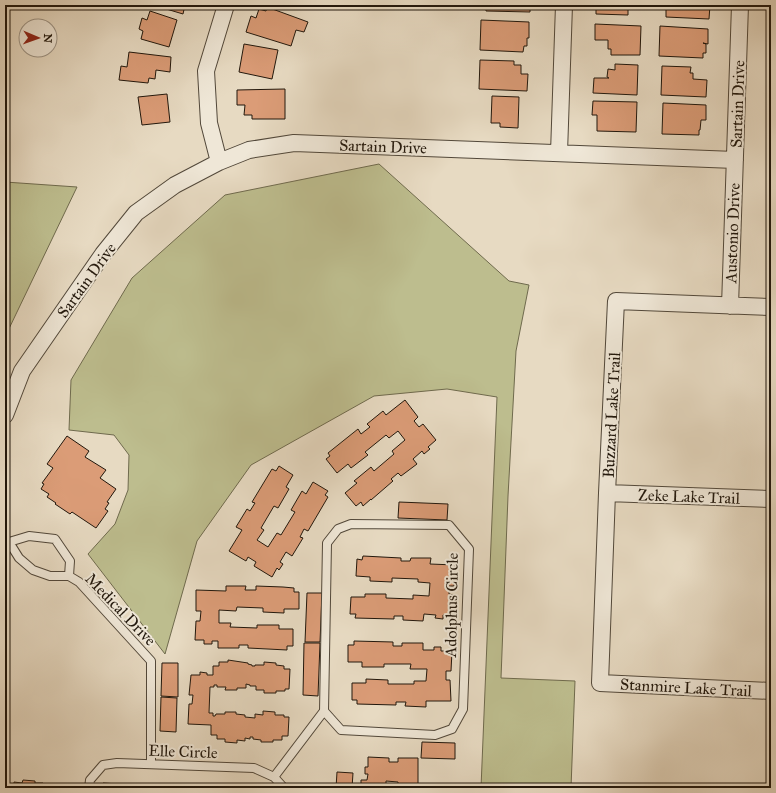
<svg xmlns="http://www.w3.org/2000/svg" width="776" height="793" viewBox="0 0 776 793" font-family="'IM FELL Great Primer',serif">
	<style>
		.green { fill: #bdbd8e; stroke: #6f6a4d }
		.building { fill: #db9c77; stroke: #21170c }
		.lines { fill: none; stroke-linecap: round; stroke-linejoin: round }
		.service-casing { stroke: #52483a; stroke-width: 10 }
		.minor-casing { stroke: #52483a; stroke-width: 18 }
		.service { stroke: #efe7d7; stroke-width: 8 }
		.minor { stroke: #efe7d7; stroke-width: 16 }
		.labels { text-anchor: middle; stroke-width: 4; stroke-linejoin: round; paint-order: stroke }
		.street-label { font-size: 16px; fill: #21170c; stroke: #efe7d7 }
	</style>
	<rect width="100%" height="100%" fill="#e7dac2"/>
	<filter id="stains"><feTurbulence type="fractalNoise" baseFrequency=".005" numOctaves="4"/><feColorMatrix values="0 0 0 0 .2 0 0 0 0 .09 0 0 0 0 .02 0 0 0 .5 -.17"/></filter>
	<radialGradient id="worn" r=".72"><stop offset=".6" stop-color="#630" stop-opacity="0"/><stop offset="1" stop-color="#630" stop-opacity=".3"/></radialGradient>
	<!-- green -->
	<path class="green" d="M379 164 509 281 529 285 516 351 508 496 501 678 575 681 571 788H481L497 397 447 389 374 396 251 465 197 541 165 654 88 554 115 524 128 490 129 455 114 435 69 430 71 380 132 278 225 195Z
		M5 182 77 187 5 337Z"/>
	<!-- building -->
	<path class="building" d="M153 5H185L183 14Z
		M486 5H530V12L486 11Z
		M596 5H628V15L596 14Z
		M666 5H710L709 19 666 17Z
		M267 7 308 22 304 32 296 30 291 46 246 32 251 16 256 18 259 9 266 11Z
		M150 11 177 20 169 47 141 39 143 31 139 29 142 18 147 20Z
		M481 20 529 22V38H527V46H524L523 52 480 50Z
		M595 24 641 26 640 55H611V49H608V40H595Z
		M660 26 708 29V44L703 43 706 44V53H703V58L659 56Z
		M244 44 278 50 272 79 239 72Z
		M129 52 171 57 170 72 156 70 155 79 149 78 148 83 119 80 121 66 127 67Z
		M480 60 514 61V65H521V74H528L527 91 479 89Z
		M615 64 638 65 637 95 593 93 594 78H609L607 77 608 69 615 70Z
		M662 66 691 67 690 73H693V79L707 80 706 97 661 95Z
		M285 89V119H252V115H244L245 105H237V90Z
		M167 94 170 122 142 125 138 97Z
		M492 96 519 97 518 128 500 127V123H491Z
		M593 101 637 102 636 132 597 131V115H592Z
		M663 103 706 105V120H701L700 130H699V135L662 134Z
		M405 400 418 417 414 421 419 427 423 424 436 440 428 447 430 449 424 454 422 451 413 459 417 464 401 476 398 473 391 479 393 481 371 500V499L363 506 361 502 356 506 345 493 357 483 354 481 371 467 374 471 394 454 392 451 405 440 398 431 389 438 386 435 365 452 368 455 351 468 348 464 337 473 326 459 330 456 328 453 358 429 361 434 370 427 367 424 383 411 386 415Z
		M67 436 89 451 85 457 106 470 100 478 116 489 107 502 109 503 105 509 108 511 96 528 72 512 70 514 55 504 56 503 47 497 49 494 41 489 44 484 42 483 53 468 47 464Z
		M279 466 293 475 286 487 289 489 278 508 274 506 261 528 264 530 257 540 268 547 277 533 281 535 295 512 291 510 302 491 306 494 313 482 328 491 325 495 328 497 308 531 304 529 300 537 303 538 292 556 286 552 280 562 283 564 279 570 277 568 272 577 254 566 256 562 248 557 246 561 229 551 242 530 236 527 247 509 250 511 255 503 252 502 272 469 276 471Z
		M399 502 448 504 447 520 398 518Z
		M363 556 401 558V561H410L411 558H431L430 564 455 565 454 586H449V594L454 595 453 615H443V619L435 618 436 615 424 614 423 621 403 620V616H394V619L355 618 356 614H350L351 597H365V594H386V598L413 599V595L429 596 430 583 418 582V579L392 578V582L370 581V577L356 576 357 559 362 560Z
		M226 586H246L245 590H256V586L283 587 294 588V592H299V609H284V613L263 612V608L237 607 236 611 219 610V623H231L230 627 257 628V625H279V629H293V646H287V650L248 648V645H239V648H218V641H212V644H204V640H195L196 621H200L201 611H196V590L226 591Z
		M307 593H322L320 642H305Z
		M354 641 393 642V646H402V643H423V650H434V647H441V651H452L451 671H446V680H450L451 701H426V707L405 706 406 702H396V705L357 704V700H352V683H366V679L388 680V684H414V681H426L427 669H410L411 664H384V667H362V662H348V645H354Z
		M304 643H320L318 696 303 695Z
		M228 660 248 663V664L252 665V666H255V665H264V662L276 663V665L284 666V669H290L289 689H285V691H276V693H264V690H256V686H250V685L246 684V688H237V690H225L226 687H217V685H214V687H210L209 713H213V716H215L216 714H225V712H236V714L245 715V717L255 718V714L263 715V711L275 712V715H284V717H289L288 736H282V740H273V742H261V740L253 739V737H250V739L245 738V741L237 740V743L225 742V739H217V735H211V725L188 724 189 704H192L193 695H189L191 675H200V672L207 673V675H213V666H219V662H228Z
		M162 663H178V697L161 696Z
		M161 697 177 698 176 732 160 731Z
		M422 742 455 743V759L421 758Z
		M368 757 389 758V762H398V758H418V787L424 788H398V782L386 781V788H361V780H367L368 774H365V767H368Z
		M337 772 353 773 352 788H336Z
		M23 780 35 781V783H43V787L49 788H5V783L9 785V784H14V782L22 783Z
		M103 783 119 784V788H103Z
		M155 784 193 786V788H149L155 787Z
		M203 785 223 786V788H203Z"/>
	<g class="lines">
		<!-- service casing -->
		<g class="service-casing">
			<path id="service" d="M5 541 9 542 19 558 33 570 50 576H69L79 582 151 661V764
				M9 542 29 536 55 539 70 561 69 576
				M274 777 324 711 327 543 338 529 351 524 449 525 469 549 463 709 452 729 435 735 341 730 324 711
				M89 788 90 780 103 765 117 763 254 768 274 777 284 788"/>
		</g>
		<!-- minor casing -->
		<g class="minor-casing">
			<path id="minor" d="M559 153 564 5
				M219 162 209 123 206 71 226 5
				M730 306 740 5
				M771 307 616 301 607 493 600 683 771 691
				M5 415 22 371 103 254 136 213 175 185 219 162 249 150 294 143 735 160
				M607 493 771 499"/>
		</g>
		<!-- service -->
		<use href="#service" class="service"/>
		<!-- minor -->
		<use href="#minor" class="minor"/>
	</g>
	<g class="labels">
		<!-- street labels -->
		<g class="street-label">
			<text transform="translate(737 104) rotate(-88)" y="6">Sartain Drive</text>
			<text transform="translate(383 146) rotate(2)" y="6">Sartain Drive</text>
			<text transform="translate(732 233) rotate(-88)" y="6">Austonio Drive</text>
			<text transform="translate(86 280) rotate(-54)" y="6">Sartain Drive</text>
			<text transform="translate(611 415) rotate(-87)" y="6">Buzzard Lake Trail</text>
			<text transform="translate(689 496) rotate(2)" y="6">Zeke Lake Trail</text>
			<text transform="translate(451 605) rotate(-89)" y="6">Adolphus Circle</text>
			<text transform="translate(121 609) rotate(46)" y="6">Medical Drive</text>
			<text transform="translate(686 687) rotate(3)" y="6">Stanmire Lake Trail</text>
			<text transform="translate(183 751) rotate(2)" y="6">Elle Circle</text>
		</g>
	</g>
	<!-- margin -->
	<rect width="776" height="793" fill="none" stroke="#e7dac2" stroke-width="20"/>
	<rect x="6" y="6" width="764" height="781" fill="none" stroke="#21170c" stroke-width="2"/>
	<rect x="10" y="10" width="756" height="773" fill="none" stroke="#21170c"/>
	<!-- north arrow -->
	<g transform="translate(38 38) rotate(92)"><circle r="19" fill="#efe7d7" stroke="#9d9486"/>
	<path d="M0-3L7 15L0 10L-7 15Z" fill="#8f2418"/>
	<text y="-6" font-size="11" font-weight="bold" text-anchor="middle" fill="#21170c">N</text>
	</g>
	<rect width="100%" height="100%" filter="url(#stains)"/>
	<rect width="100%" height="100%" fill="url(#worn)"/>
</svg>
